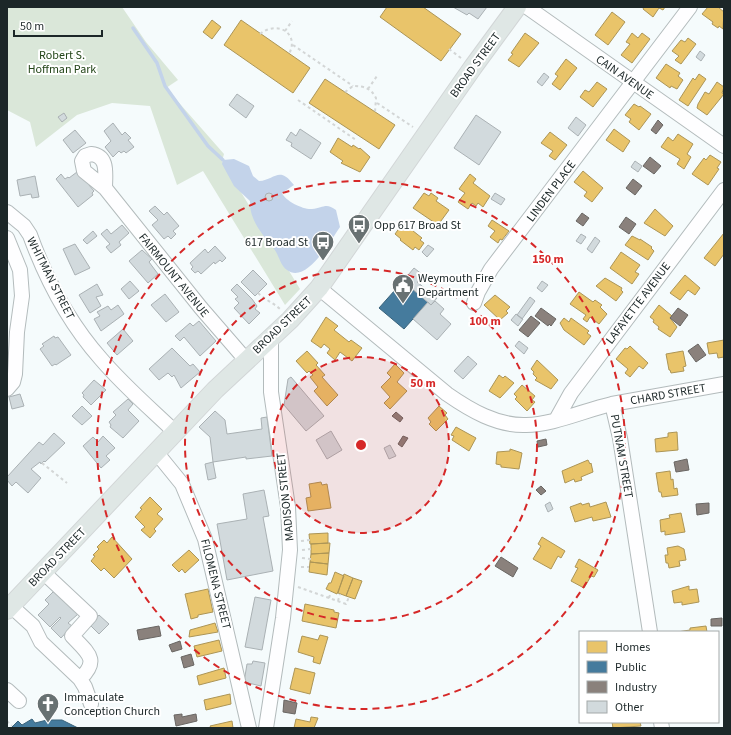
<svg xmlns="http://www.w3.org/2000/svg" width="731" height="735" viewBox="0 0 731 735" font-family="'Source Sans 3',sans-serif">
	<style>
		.green { fill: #dae7d9 }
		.water { fill: #c3d3ea }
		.homes { fill: #e9c46a; stroke: #ac9556 }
		.public { fill: #457b9d; stroke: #39627a }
		.industry { fill: #8a817c; stroke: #696663 }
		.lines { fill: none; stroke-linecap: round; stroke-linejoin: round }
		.stream { stroke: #c3d3ea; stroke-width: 3.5 }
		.building { fill: #d2dadd; stroke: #aab1b4 }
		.minor-casing { stroke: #b3bbbc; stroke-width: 16 }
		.major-casing { stroke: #d2d6d7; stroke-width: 20 }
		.path { stroke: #d3d6d6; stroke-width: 2; stroke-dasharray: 3 3; stroke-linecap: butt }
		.minor { stroke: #fefeff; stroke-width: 14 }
		.major { stroke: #dfe7e5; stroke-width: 18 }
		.ring { fill: none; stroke: #d62828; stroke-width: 2; stroke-dasharray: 7 5 }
		.labels { text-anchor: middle; stroke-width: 4; stroke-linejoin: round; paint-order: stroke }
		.park-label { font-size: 12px; fill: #234518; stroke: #fff }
		.street-label { font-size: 12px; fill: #1c2728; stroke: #fff }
		.poi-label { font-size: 12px; fill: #1c2728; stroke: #fff; text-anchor: start }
		.centre { fill: #d62828; stroke: #fff; stroke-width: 2 }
		.ring-label { font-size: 12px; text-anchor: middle; font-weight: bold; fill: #d62828; stroke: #fff; stroke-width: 4; stroke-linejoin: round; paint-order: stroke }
	</style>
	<rect width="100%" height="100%" fill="#f5fbfc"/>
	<!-- green -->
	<path class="green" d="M7 7H122L146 42 178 80 166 88 224 154 222 161 300 289 285 305 203 171 177 185 150 106 112 103 77 115 36 147 30 122 7 110Z"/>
	<!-- water -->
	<path class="water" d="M234 159 249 166 253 176 259 181C275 180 279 165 294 185L282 193C285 201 304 210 312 209 323 208 326 202 336 210L340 227C331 240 306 285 287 270 280 265 279 255 274 249 263 235 249 220 250 201L234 186 222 164 223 160Z"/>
	<!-- homes -->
	<path class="homes" d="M387 7H423L461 34 441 61 380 17Z
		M644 7H665L663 10 659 8 653 17 643 9Z
		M708 7H718L724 12 723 29 719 26 718 28 712 24 713 22 702 14Z
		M612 12 625 22 608 45 595 35Z
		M212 20 221 27 212 39 203 32Z
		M241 20 310 68 293 93 224 45Z
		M525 33 539 43 519 67 508 60 513 54 511 53Z
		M632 33 638 38 642 33 650 39 632 63 621 55 630 44 626 42Z
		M688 38 696 44 681 64 675 60 679 56 672 51 681 40 685 42Z
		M566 59 577 68 560 90 552 84 558 76 555 74Z
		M666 64 680 73 678 76 683 80 677 89 671 86 670 88 656 78Z
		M699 74 706 79 688 106 679 100 693 78 695 80Z
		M325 79 395 125 379 149 309 103Z
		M597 82 607 89 593 107 580 97 585 90 589 92Z
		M717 82 724 87 722 93 724 94 707 115 697 108 698 104 705 92 709 94Z
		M634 104 639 107 640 106 651 114 639 130 629 122 631 119 625 115Z
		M614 129 630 141 623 152 606 140Z
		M550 132 567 145 555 160 549 156 553 151 541 143Z
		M678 134 693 144 687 154 691 157 684 169 677 164 680 159 661 147 668 137 673 141Z
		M338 138 352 147 353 145 359 149 360 148 370 157 360 172 341 163 343 161 330 152Z
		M710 155 721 162 717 168 719 169 708 185 692 174 704 158 706 160Z
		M583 171 603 188 592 202 584 196 587 192 574 182Z
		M470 174 476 179 473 183 490 196 483 207 478 203 476 206 472 203 468 209 458 202 465 193 459 189Z
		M424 193 429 196 431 193 438 198 436 201 449 210 438 225 413 208Z
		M655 209 673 226 665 236 644 223Z
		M492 220 509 231 502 240 500 239 498 243 490 237 495 231 488 226Z
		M403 223 422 238 420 240 424 243 419 250 415 247 413 250 400 240 401 239 395 234Z
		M724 233V254L715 266 704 258Z
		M632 236 640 240V239L652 247 651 248 654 251 648 260 625 245Z
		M621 252 640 265 635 272 639 274 632 284 610 268Z
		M685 275 700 288 695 295 688 290 680 300 670 293Z
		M605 278 622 288 621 290 623 292 616 301 596 286Z
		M579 292 593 302 595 300 602 305 600 307 607 314 599 324 590 317 587 322 583 319 586 315 570 304Z
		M495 295 510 307 506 311 508 313 500 320 484 305Z
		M659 305 672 316 670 318 677 327 670 337 658 329 659 327 653 322 654 320 650 317Z
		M326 317 338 326 334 330 349 342 351 340 362 348 352 361 340 352 335 360 327 353 330 349 324 344 321 348 311 341Z
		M564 318 569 322 571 318 589 331 587 333 591 336 584 345 564 330 560 323Z
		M724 340V357L718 358 717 353 709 354 707 343Z
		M630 346 648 363 643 369 639 366 630 377 625 373 628 369 616 359 625 348 627 349Z
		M307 351 318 363 316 365 325 375 322 377 338 395 327 406 314 391 318 387 310 377 313 375 309 371 307 373 296 361Z
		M683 351 686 366 683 367 684 371 671 373 670 370H669L666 354Z
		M537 360 558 380 551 389 535 380 537 378 533 374 534 372 531 369Z
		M395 364 404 373 397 382 407 391 390 409 384 403 390 397 381 387 391 377 387 373Z
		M499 375 503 378 505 376 514 383 500 398 489 391Z
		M522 385 535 396 532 400 535 402 527 411 515 399 517 397 514 394Z
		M439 406 447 413 445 415 448 419 436 431 429 424 431 422 428 418Z
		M456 427 476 438 469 451 452 440 454 436 451 435Z
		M677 432 678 450 656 452 655 439 668 437V433Z
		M510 449 522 453 519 469 501 467V465L496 464 497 452 510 451Z
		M588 460 590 464 591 463 593 472 581 477 582 480 575 482 574 479 565 483 562 471Z
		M670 471 671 480 673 479 674 489 677 488 678 495 662 497 661 492H659L656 473Z
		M321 482 322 485 327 484 331 508 308 511 306 498 311 497 309 484Z
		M150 497 162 509 157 514 163 519 154 529 156 531 150 538 141 530 145 527 135 517 142 509 140 508Z
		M606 502 611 517 593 521 592 517 575 522 570 507 581 503 582 505 589 503 590 507Z
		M681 513 685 532 665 535V531L661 532 660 520 670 518 669 515Z
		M328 533V543L310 544 309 534Z
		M112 537 132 559 114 578 104 568 101 571 91 561 95 556 93 555 99 549 97 547 104 540 107 543Z
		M542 537 565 551 561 558 558 556 551 569 533 559 541 546 538 544Z
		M330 543 329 553 311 554V544Z
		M678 546 684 549 686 560 679 561 680 566 669 568 668 563H666L665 555H668L667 548Z
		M189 550 199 560 185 573 182 569 179 572 172 565Z
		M329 553 328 564 310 562 311 554Z
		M579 559 598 570 594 577 591 576 584 588 571 581 578 568 575 567Z
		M310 562 328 564 327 575 309 572Z
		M335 572 344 576 337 594 326 589 329 583H331Z
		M344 574 353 578 346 596 338 593Z
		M353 578 362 581 355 599 346 596Z
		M689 586V590L697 589 699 602 682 605V602L674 603 672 591Z
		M208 589 213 612 198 615V617L191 619 185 594Z
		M305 604 334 610V612L339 613 336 628 302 621Z
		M215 623 218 632 189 637 190 630Z
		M706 626 707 632H677L690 630V628Z
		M320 635 328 637 320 664 313 662 314 657 298 652 302 636 318 640Z
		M219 640 222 651 197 657 194 646Z
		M224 668 226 678 199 685 197 676Z
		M295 668 315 673 310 694 290 689Z
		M230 694 231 704 206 710 204 700Z
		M311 717 318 718 314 728H294L296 719 310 722Z
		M232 721 233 728H211L210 726Z
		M612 722H640L641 726 613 728Z"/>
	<!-- public -->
	<path class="public" d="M403 281 428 302 404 329 379 308Z
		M32 719 35 723 47 720H62L78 728H11L18 721 22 725Z"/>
	<!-- industry -->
	<path class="industry" d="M658 120 663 125 656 134 651 130Z
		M650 157 661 166 654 174 643 166Z
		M633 179 642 186 635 195 626 188Z
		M582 213 589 218 583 226 576 221Z
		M626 217 636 224 629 234 619 227Z
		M541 308 556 319 551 326 549 324 548 326 535 316Z
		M678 308 688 315 680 326 670 318Z
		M531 316 540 323 528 337 519 330Z
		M698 344 706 355 696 362 688 351Z
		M396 412 403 418 400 422 392 416Z
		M403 436 408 438 402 447 398 444Z
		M546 439 547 445 538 447 537 441Z
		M687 459 689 470 676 472 674 462Z
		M541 486 546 491 541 495 536 490Z
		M709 503V513L697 515 696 504Z
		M501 557 518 568 513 577 495 566Z
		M722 618V626H711V619Z
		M159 626 161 636 139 640 137 630Z
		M180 641 182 649 172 652 169 645Z
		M191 654 194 665 184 668 181 657Z
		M284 700 297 703 295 714 283 712Z
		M182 714V717L196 714 197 721 176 726 174 715Z"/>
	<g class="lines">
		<!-- stream -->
		<path class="stream" d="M133 28 157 63 165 86 208 146 223 160"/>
	</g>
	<!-- building -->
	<path class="building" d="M453 7H487L478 19 469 13 467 15Z
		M700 51 705 55 701 61 696 57Z
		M544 73 549 77 542 86 537 82Z
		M237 94 254 106 246 118 229 105Z
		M64 113 67 118 62 122 58 117Z
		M476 115 501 132 479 165 454 148Z
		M576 117 586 125 578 136 568 128Z
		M113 123 122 135 125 132 131 138 128 140 134 147 126 153 124 151 121 153 119 151 113 157 105 147 111 141 104 131Z
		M300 129 321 143 311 159 291 146 292 143 286 140 291 132 296 136Z
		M75 130 86 143 73 153 63 140Z
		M635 161 642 166 638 172 631 167Z
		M77 172 90 184 89 185 94 191 92 193 93 195 78 207 56 179 61 174 65 179 68 177 69 178Z
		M35 176 39 197 32 198 31 194 20 196 17 180Z
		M495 193 505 199 501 205 491 199Z
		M265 197a4 4 0 1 1 8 0a4 4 0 1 1-8 0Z
		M155 206 164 215 167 212 179 226 173 231 176 234 171 239 168 236 164 239 152 225 158 220 149 211Z
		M122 225 129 233 119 242 121 245 111 253 106 247 110 244 101 234 107 229 111 234Z
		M93 231 97 236 87 244 83 240Z
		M581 234 586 237 581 244 576 241Z
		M595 237 600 241 592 253 587 249Z
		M75 244 90 268 75 275 63 249Z
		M428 245 434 249 427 257 422 252Z
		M215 246 226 258 222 262 220 260 215 264 214 262 201 274 198 271 195 273 191 269 193 267 190 263 205 249 208 253Z
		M142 250 152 259 149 262 158 274 148 283 129 261Z
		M414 268 423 275 417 282 437 298 431 305 403 281Z
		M253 270 267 284 255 296 241 282Z
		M130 281 139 291 129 299 121 289Z
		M542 281 548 285 542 292 537 288Z
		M97 284 103 295 96 297 101 306 90 313 79 295Z
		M237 284 252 299 257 306 255 309 260 313 249 324 234 308 239 303 235 299 238 297 231 290Z
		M165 294 179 312 166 322 151 305Z
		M530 297 535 301 522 319 517 315Z
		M435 301 444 309 440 314 451 324 437 340 413 319 428 302 431 305Z
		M118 305 124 314 101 331 94 319 100 316 97 312 108 306 111 310Z
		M516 314 523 319 518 326 511 320Z
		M199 321 216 341 200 356 184 337 180 341 175 336 190 323 193 326Z
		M123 329 133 341 117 355 107 343Z
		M54 336 55 338 58 337 71 355 56 365 55 364 52 366 40 349 44 346 42 344Z
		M519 341 528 348 524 354 515 346Z
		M172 348 190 366 193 364 200 372 181 388 174 375 172 377 168 373 159 380 149 369Z
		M468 356 477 364 463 379 454 371Z
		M291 377 324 416 306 431 284 405 288 379Z
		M94 380 106 390 91 405 83 397 84 395 82 393Z
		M20 394 24 406 12 409 9 397Z
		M128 399 133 404 128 410 139 421 123 438 110 427 111 425 109 422 116 415 113 412Z
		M82 406 92 416 82 425 72 416Z
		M215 411 225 420 227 434 262 429 261 418 267 417 272 456 246 459V457L213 462 210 437 199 427Z
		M331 431 342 450 327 459 316 440Z
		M54 433 65 443 45 462 44 461 41 464 40 462 31 469 41 478 28 493 16 482 12 486 7 480V477L39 442 43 445Z
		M103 436 115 448 106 456 110 460 101 468 83 446 93 437 98 442Z
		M390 445 396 456 389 459 384 448Z
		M213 462 216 478 208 480 205 464Z
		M264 490 269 516 263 517 273 571 227 580 217 524 247 519 243 494Z
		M550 502 553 509 548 512 545 505Z
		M53 592H55L78 614 68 623 72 626 61 638 51 628 61 618 60 617 50 627 38 615 49 604 45 600Z
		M255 597 271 600 262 650 245 647Z
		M99 615 109 624 99 634 90 625Z
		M253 661 265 663 261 686 244 682 247 664H252Z"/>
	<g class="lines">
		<!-- minor casing -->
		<g class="minor-casing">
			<path id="minor" d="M527 7 724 146
				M105 188 84 171 82 161 85 156 91 154C109 156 105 174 105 188L201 308 246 360
				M7 212 24 226 30 235C46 279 70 324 101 359 124 386 151 409 176 433
				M7 238 20 270 22 296 17 332 15 374 13 382 7 389
				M319 288 447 394C470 410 497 426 526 425 553 425 585 410 612 404L620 438 650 632
				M474 303 478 292 491 269 690 7
				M612 404 724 384
				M556 420 571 393 724 190
				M156 452 182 484 205 539 249 728
				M43 572 90 616 72 636C88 653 100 660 80 679
				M11 606 33 626 41 642 80 679 85 687 91 704
				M7 690 19 701
				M661 722 662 728
				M266 728 283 618 290 550 288 507 271 392V338"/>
		</g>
		<!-- major casing -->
		<g class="major-casing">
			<path id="major" d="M7 610 215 390 290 320 319 288 473 67 517 7"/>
		</g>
		<!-- path -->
		<path class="path" d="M285 31 292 21
			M260 34C277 20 300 33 289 54
			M293 45 353 86
			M449 49 461 58
			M368 89 377 76
			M345 92 353 86C364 86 371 88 376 98L375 112
			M298 100 356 140
			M377 103 413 127
			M277 198 283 196
			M258 293C265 300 274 303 281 310
			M42 463 67 483
			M301 541 310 540
			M302 550 311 549
			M302 558 311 559
			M301 567H309
			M298 587 346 604 349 597
			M329 598 331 592
			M338 601 340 594
			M7 721 12 726"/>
		<!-- minor -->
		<use href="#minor" class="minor"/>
		<!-- major -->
		<use href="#major" class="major"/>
	</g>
	<!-- distance rings -->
	<circle cx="361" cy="445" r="88" fill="#d62828" fill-opacity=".12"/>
	<g class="ring">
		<circle cx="361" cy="445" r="88"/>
		<circle cx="361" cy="445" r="176"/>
		<circle cx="361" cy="445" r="264"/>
	</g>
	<!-- icons -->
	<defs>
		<g id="bus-pin" transform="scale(1.15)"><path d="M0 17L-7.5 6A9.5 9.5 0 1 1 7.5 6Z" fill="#687172" stroke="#fff"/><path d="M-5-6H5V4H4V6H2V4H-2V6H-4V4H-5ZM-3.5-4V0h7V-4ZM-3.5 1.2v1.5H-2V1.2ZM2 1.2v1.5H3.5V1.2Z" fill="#fff"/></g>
		<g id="civic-pin" transform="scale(1.15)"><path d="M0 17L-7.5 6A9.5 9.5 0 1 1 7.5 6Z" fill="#687172" stroke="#fff"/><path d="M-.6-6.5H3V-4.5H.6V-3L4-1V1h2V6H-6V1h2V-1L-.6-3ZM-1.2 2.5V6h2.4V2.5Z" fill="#fff"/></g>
		<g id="church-pin" transform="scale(1.15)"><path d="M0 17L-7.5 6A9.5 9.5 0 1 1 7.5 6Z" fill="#687172" stroke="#fff"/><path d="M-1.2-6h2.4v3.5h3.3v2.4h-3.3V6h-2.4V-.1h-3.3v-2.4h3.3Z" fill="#fff"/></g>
	</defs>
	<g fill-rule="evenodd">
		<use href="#bus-pin" x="359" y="225"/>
		<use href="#bus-pin" x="323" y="242"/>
		<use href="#civic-pin" x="403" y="285"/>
		<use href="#church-pin" x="48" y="704"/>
	</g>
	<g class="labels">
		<!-- park labels -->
		<g class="park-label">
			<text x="62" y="59">Robert S.<tspan x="62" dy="14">Hoffman Park</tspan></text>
		</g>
		<!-- street labels -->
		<g class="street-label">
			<text transform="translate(475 65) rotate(-54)" y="4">BROAD STREET</text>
			<text transform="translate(625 77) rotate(35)" y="4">CAIN AVENUE</text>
			<text transform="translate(551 191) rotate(-53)" y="4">LINDEN PLACE</text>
			<text transform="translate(174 275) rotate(51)" y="4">FAIRMOUNT AVENUE</text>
			<text transform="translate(51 278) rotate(63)" y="4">WHITMAN STREET</text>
			<text transform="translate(638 303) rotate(-53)" y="4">LAFAYETTE AVENUE</text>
			<text transform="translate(282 325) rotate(-44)" y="4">BROAD STREET</text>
			<text transform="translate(668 394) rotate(-10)" y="4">CHARD STREET</text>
			<text transform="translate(622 456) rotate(80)" y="4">PUTNAM STREET</text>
			<text transform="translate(285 497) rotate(-96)" y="4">MADISON STREET</text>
			<text transform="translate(57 557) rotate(-46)" y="4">BROAD STREET</text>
			<text transform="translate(216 584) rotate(76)" y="4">FILOMENA STREET</text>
		</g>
		<!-- poi labels -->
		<g class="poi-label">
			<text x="374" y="229">Opp 617 Broad St</text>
			<text x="308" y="246" text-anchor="end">617 Broad St</text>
			<text x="418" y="282">Weymouth Fire<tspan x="418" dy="14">Department</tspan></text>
			<text x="64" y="701">Immaculate<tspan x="64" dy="14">Conception Church</tspan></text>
		</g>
	</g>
	<circle cx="361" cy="445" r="6" class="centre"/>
	<g class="ring-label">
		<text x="548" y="263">150 m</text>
		<text x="485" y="325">100 m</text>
		<text x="423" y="387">50 m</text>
	</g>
	<!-- border -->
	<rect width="731" height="735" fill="none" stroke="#1c2728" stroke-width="16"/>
	<!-- legend -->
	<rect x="579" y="631" width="140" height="92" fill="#ffffff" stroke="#a4a9a9"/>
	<rect x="587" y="641" width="20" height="12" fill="#e9c46a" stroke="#a4a9a9"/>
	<text x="615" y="651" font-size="12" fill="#1c2728">Homes</text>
	<rect x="587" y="661" width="20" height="12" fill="#457b9d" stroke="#a4a9a9"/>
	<text x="615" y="671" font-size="12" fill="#1c2728">Public</text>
	<rect x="587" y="681" width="20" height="12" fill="#8a817c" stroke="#a4a9a9"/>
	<text x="615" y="691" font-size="12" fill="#1c2728">Industry</text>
	<rect x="587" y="701" width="20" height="12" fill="#d2dadd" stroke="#a4a9a9"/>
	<text x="615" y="711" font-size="12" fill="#1c2728">Other</text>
	<!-- scale -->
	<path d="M14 30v6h88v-6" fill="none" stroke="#1c2728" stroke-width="2"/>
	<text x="20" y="30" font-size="12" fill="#1c2728" stroke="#ffffff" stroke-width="3" paint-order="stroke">50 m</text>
</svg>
